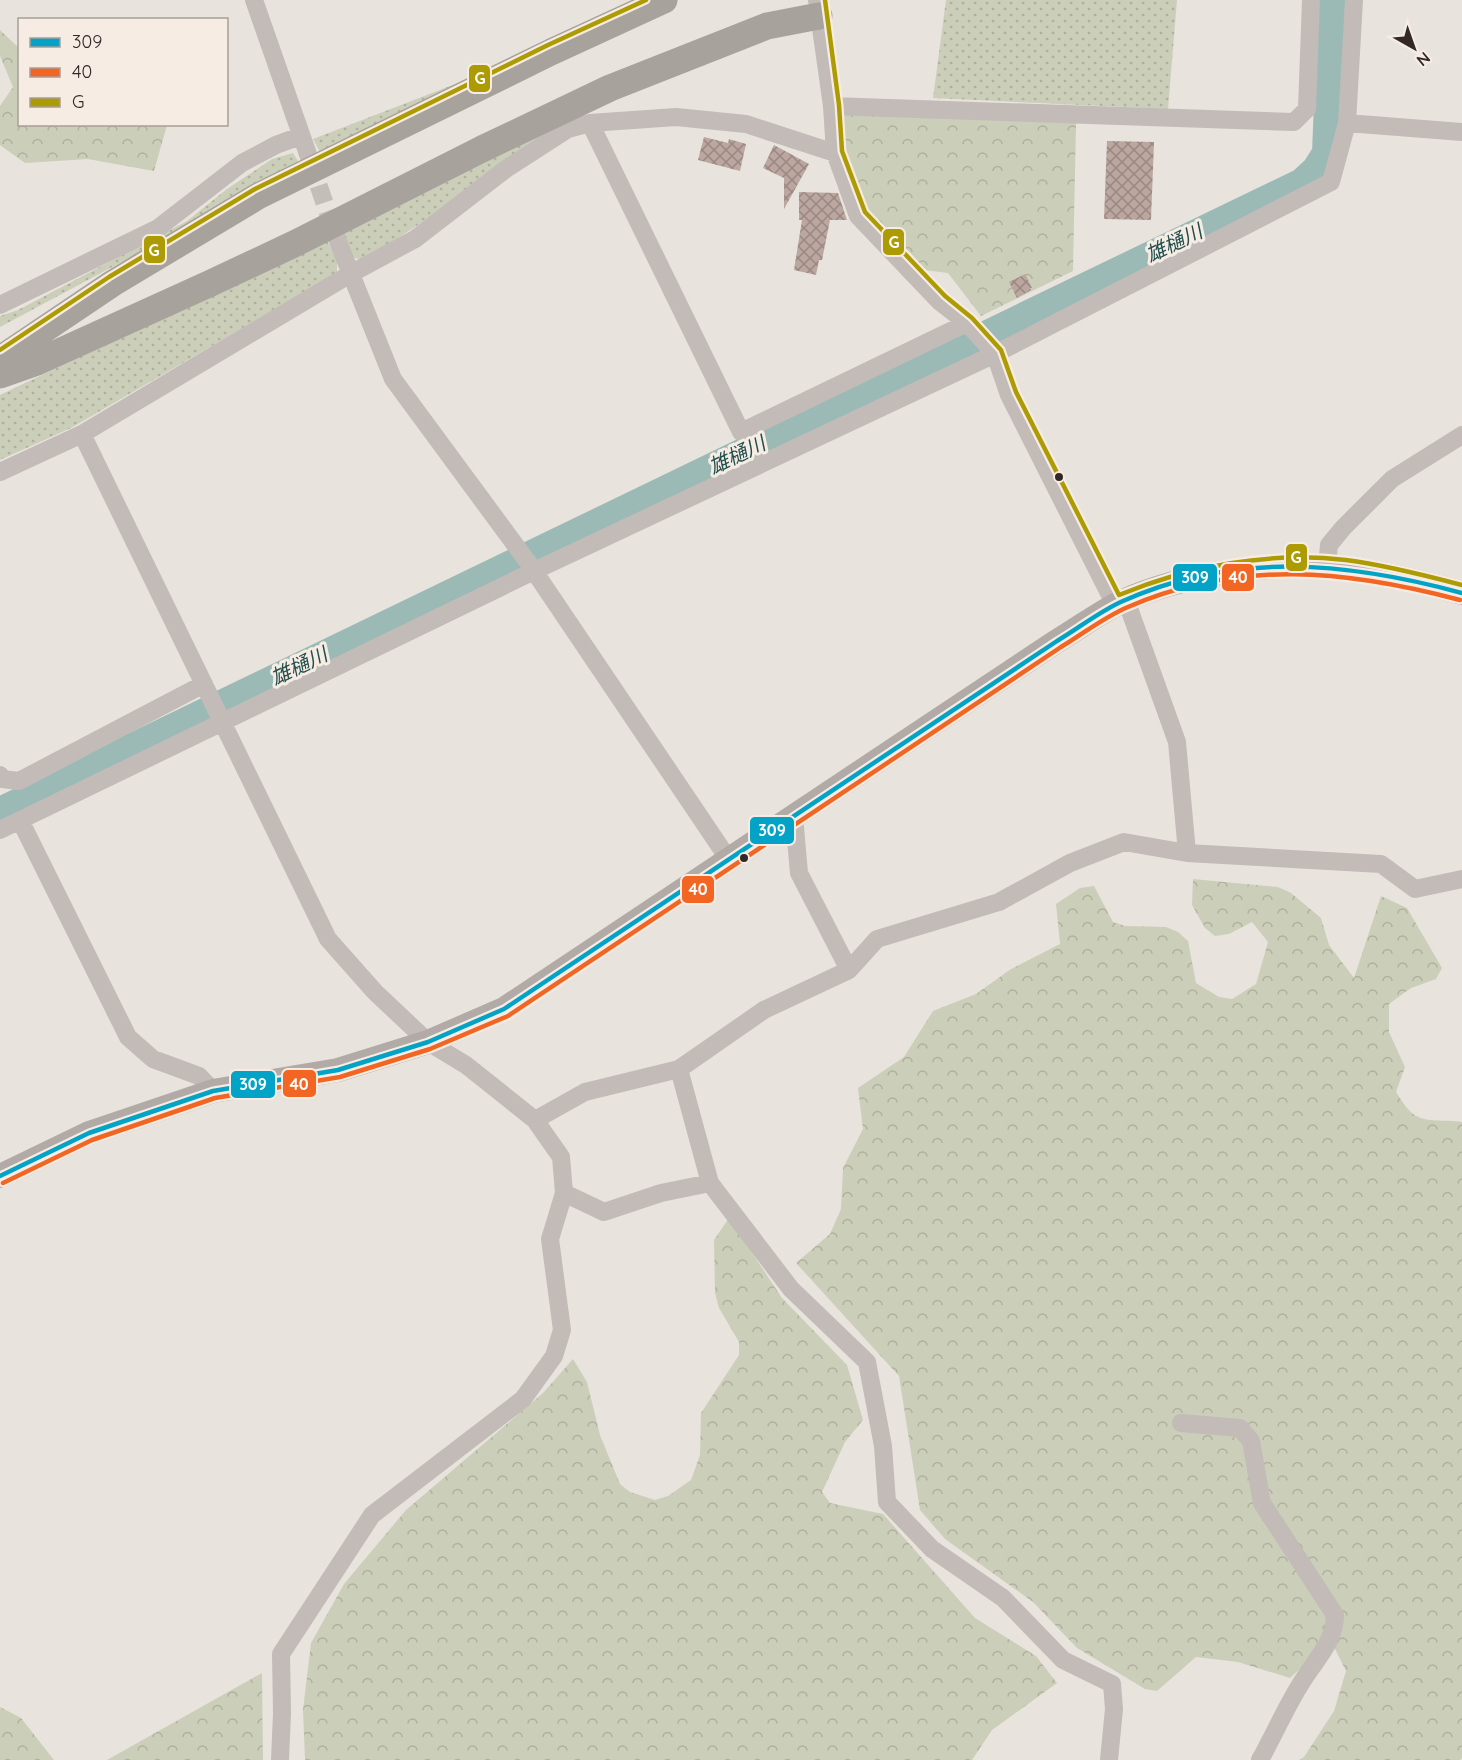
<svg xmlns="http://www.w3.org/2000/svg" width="1462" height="1760" viewBox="0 0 1462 1760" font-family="Quicksand,'Noto Sans JP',sans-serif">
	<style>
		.grass { fill: url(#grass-dots) }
		.forest { fill: url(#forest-crowns) }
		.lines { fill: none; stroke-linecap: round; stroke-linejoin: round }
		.river { stroke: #9bbab6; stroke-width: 28 }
		.building { fill: url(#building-cross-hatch) }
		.minor-tunnel { stroke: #c4beb8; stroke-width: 18; stroke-dasharray: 18 9; stroke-linecap: butt }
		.minor { stroke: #c2bbb7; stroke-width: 18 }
		.major { stroke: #b1aaa6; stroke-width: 24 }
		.highway { stroke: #a8a29d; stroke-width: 27 }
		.bus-1-casing { stroke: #f7ece4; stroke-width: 9 }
		.bus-2-casing { stroke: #f7ece4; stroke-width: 9 }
		.bus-3-casing { stroke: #f7ece4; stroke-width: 9 }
		.bus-1 { stroke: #02a3c6; stroke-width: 4.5 }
		.bus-2 { stroke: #f26522; stroke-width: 4.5 }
		.bus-3 { stroke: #ad9b03; stroke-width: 4.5 }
		.bus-dot { fill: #322926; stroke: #f7ece4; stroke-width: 2 }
		.labels { text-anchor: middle; stroke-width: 6; stroke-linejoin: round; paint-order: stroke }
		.water-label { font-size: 20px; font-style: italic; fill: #204f4e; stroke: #f7ece4 }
		.line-badge { stroke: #f7ece4; stroke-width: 2 }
		.badge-label { font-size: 16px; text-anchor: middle; font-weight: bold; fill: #fff }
	</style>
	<defs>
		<pattern id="grass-dots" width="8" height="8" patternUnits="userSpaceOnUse" patternTransform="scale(1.5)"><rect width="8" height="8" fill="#cbceb8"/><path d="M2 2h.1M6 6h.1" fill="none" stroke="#afb19e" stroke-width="1.8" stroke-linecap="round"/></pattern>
		<pattern id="forest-crowns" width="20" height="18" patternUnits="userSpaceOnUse" patternTransform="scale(1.5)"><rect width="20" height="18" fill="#cbceb8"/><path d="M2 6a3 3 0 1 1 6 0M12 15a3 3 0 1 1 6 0" fill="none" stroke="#afb19e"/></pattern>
		<pattern id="building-cross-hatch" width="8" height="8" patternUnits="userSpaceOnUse" patternTransform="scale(1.5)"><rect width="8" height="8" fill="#bba6a0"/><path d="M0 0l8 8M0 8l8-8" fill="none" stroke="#998782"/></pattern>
	</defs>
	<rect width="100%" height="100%" fill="#e9e3dd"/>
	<!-- grass -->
	<path class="grass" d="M946 0H1177L1168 109 933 98Z
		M463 81 322 156 313 139Z
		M558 124 431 216 367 259H358L350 256 342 234Z
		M293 153 301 166 0 327V316L18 310 187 221 227 189 272 159Z
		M326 239 337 260V273L71 428 0 460V395Z"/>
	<!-- forest -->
	<path class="forest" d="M0 30 19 48 20 124 167 125 154 171 88 159 25 163 0 145V106L13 87 0 56Z
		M840 114 1076 123 1073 271 981 316 948 273 917 269 863 212 850 178 840 129Z
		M1193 879 1278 887 1291 893 1321 918 1329 945 1354 978 1381 896 1407 908 1442 968 1436 979 1411 988 1389 1004V1032L1405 1067 1396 1092C1401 1099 1405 1107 1411 1112 1422 1124 1446 1119 1462 1122V1758L1460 1760H1299L1304 1757 1334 1711 1346 1671 1334 1647 1319 1651 1290 1678 1238 1662 1196 1657 1157 1691 1145 1689 1077 1648 1033 1602 945 1539 920 1510 899 1376 796 1263 830 1234 841 1209 843 1168 863 1129 858 1088 904 1057 933 1011 976 994 1011 969 1060 944 1056 904 1080 888 1094 886 1113 922 1125 926 1166 927 1178 932 1188 941 1196 983 1219 997 1232 999 1256 984 1268 942 1252 922 1229 934 1215 936 1205 928 1192 905Z
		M729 1218 782 1298 847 1365 863 1420 845 1442 822 1492 830 1503 883 1514 975 1618 1036 1656 1057 1683 992 1730 972 1760H305L303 1710 311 1643 344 1584 406 1510 543 1393 573 1359 587 1382 600 1435 620 1484 630 1492 655 1500 668 1496 691 1480 700 1455 701 1413 739 1355V1342L719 1308 715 1293 714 1240Z
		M262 1673 263 1760H107Z
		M0 1707 21 1718 54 1760H0Z"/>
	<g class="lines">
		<!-- river -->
		<path class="river" d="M0 811 1302 182 1316 169 1326 153 1332 0"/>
	</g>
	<!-- building -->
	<path class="building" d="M704 137 728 143 729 139 746 144 740 171 698 160Z
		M1107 141 1154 142 1151 220 1104 219Z
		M774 145 809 164 784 209V178L763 168Z
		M799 192 838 193 847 220H830L822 260H819L816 275 794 270 802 220H799Z
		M1025 274 1032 288H1030L1031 290 1017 298 1009 282Z"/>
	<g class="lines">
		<!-- minor-tunnel -->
		<path class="minor-tunnel" d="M310 160 335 234"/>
		<!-- minor -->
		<path class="minor" d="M254 0 310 160
			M817 0 832 106 835 153 858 216 940 302 967 323 995 354 1009 395 1115 605
			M832 106 1294 122 1307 109 1311 0
			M590 123 741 432 967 323
			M1347 123 1462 132
			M335 234 393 379 530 565 729 860
			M0 305 158 228 242 163 276 145 300 136
			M82 434 328 939 375 992 428 1042 466 1065 535 1120 561 1157 564 1193 550 1239 562 1330 554 1356 523 1399 372 1515 281 1654 282 1713 280 1760
			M0 472 82 434 352 273 415 239 506 169 568 129 590 123 676 117 746 124 835 153
			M1327 566 1329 545 1343 528 1392 479 1462 435
			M1126 600 1177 742 1187 853
			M0 775 2 779 19 781 204 684
			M794 816 799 873 849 970
			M20 820 128 1037 153 1059 199 1076 213 1091
			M0 830 534 571 995 354 1331 182 1347 123 1354 0
			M679 1069 710 1183 791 1289 867 1362 883 1446 887 1502 932 1549 1003 1598 1063 1660 1112 1684 1114 1709 1109 1760
			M535 1120 585 1092 679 1069 764 1010 849 970 877 939 999 902 1070 863 1124 842 1187 853 1381 864 1415 889 1462 879
			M564 1193 604 1212 661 1193 710 1183
			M1181 1423 1240 1428 1251 1441 1262 1503 1335 1615C1335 1643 1313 1662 1300 1685 1285 1709 1274 1735 1260 1760"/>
		<!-- major -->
		<path class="major" d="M0 1176 89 1133 213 1091 338 1070 428 1042 504 1009 1057 641C1079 628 1100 612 1123 601 1181 575 1265 562 1328 567 1374 570 1418 581 1462 593"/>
		<!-- highway -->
		<path class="highway" d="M0 359 113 283 258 196 551 52 664 0
			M0 375 37 362 211 283 294 244 482 149 610 88 767 26 819 16"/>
		<!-- bus-1 casing -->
		<g class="bus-1-casing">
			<path id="bus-1" d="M0 1176 89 1133 213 1091 338 1070 428 1042 504 1009 1057 641C1079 628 1100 611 1123 601 1234 551 1348 562 1462 593"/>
		</g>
		<!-- bus-2 casing -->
		<g class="bus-2-casing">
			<path id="bus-2" d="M3 1183 92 1140 215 1098 340 1077 430 1049 508 1016 1061 647C1083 634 1104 617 1128 607 1239 559 1347 570 1460 600"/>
		</g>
		<!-- bus-3 casing -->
		<g class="bus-3-casing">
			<path id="bus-3" d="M825 0 839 105 842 151 865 212 945 296 972 318 1001 350 1016 392 1119 595C1189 566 1270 551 1346 560 1385 565 1424 575 1462 585
				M0 350 109 277 255 189 548 45 646 0"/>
		</g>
		<!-- bus-1 -->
		<use href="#bus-1" class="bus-1"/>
		<!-- bus-2 -->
		<use href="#bus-2" class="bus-2"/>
		<!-- bus-3 -->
		<use href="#bus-3" class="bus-3"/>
	</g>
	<!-- markers -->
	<g class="bus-dot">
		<circle cx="1059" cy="477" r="5"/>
		<circle cx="744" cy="858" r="5"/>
	</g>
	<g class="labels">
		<!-- water labels -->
		<g class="water-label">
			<text transform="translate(1174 243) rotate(-26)" y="7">雄樋川</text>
			<text transform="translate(737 455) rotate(-26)" y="7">雄樋川</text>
			<text transform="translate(299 666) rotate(-26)" y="7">雄樋川</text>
		</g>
	</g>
	<g class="line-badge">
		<rect x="468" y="64" width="23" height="29" rx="6" fill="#ad9b03"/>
		<rect x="882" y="228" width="23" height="28" rx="6" fill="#ad9b03"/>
		<rect x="143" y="235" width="23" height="29" rx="6" fill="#ad9b03"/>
		<rect x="1285" y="543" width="23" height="29" rx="6" fill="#ad9b03"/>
		<rect x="1172" y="563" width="46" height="29" rx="6" fill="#02a3c6"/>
		<rect x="1221" y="563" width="34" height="29" rx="6" fill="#f26522"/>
		<rect x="749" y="816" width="46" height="29" rx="6" fill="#02a3c6"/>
		<rect x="681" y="875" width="34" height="29" rx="6" fill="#f26522"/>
		<rect x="282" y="1069" width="35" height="29" rx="6" fill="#f26522"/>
		<rect x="230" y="1070" width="46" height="29" rx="6" fill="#02a3c6"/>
	</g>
	<g class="badge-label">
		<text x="480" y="84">G</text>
		<text x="894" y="248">G</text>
		<text x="154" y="256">G</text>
		<text x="1296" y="563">G</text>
		<text x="1195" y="583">309</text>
		<text x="1238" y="583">40</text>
		<text x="772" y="836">309</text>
		<text x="698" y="895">40</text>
		<text x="299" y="1090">40</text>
		<text x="253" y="1090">309</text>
	</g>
	<!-- legend -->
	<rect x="18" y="18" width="210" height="108" fill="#f7ece4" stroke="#a89e98" stroke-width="1.5"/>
	<rect x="30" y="38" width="30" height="9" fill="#02a3c6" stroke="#a89e98" stroke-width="1.5"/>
	<text x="72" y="48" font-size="18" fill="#322926">309</text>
	<rect x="30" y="68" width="30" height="9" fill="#f26522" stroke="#a89e98" stroke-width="1.5"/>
	<text x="72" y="78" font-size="18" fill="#322926">40</text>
	<rect x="30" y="98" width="30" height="9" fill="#ad9b03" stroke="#a89e98" stroke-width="1.5"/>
	<text x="72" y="108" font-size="18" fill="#322926">G</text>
	<!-- north arrow -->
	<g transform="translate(1414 48) rotate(140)" stroke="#f7ece4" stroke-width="4.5" paint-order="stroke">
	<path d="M0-4.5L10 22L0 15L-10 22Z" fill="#322926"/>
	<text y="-9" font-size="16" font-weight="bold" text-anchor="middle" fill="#322926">N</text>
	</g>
</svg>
